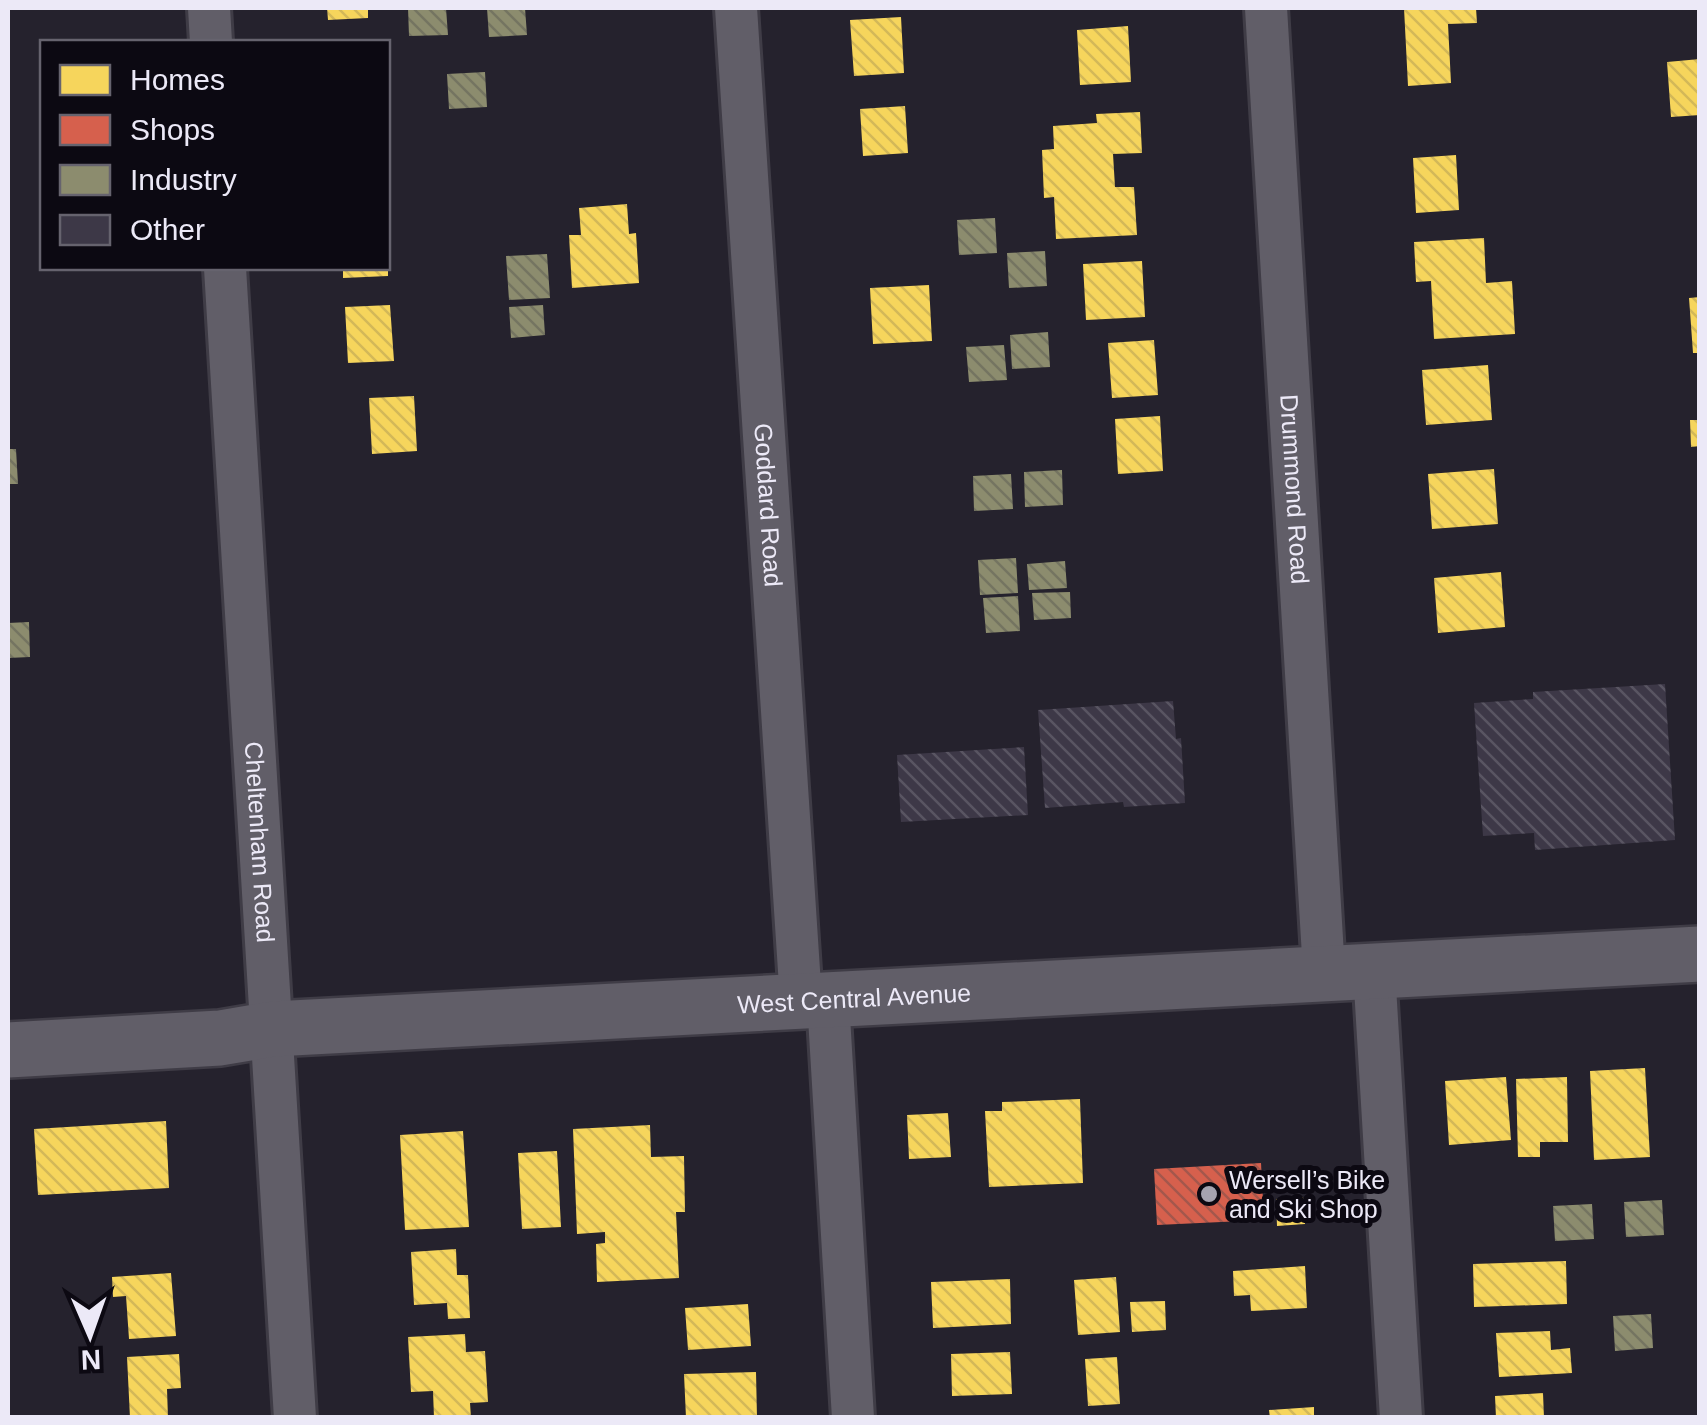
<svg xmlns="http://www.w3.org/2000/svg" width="1707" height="1425" viewBox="0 0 1707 1425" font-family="Arial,sans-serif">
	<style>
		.homes { fill: url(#homes-back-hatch) }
		.shops { fill: url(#shops-back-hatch) }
		.industry { fill: url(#industry-back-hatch) }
		.building { fill: url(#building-back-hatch) }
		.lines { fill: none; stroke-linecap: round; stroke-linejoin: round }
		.minor-casing { stroke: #3f3c46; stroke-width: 48 }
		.secondary-casing { stroke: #3f3c46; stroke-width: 60 }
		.minor { stroke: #615e68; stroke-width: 42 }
		.secondary { stroke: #615e68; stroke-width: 55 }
		.poi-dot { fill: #a6a3b0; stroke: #0c0912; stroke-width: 4 }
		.labels { text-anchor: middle; stroke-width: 10; stroke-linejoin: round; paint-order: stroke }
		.street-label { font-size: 25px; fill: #ece9f7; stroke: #0c0912 }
		.poi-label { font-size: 25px; fill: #ece9f7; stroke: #0c0912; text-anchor: start }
	</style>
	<defs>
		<pattern id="homes-back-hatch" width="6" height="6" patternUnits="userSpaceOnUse" patternTransform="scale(2.5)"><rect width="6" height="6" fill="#f6d55c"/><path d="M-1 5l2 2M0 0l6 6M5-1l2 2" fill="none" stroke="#d3b858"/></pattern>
		<pattern id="shops-back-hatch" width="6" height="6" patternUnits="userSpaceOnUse" patternTransform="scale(2.5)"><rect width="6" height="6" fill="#d6604d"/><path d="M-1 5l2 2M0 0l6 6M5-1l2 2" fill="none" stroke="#a4574c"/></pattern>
		<pattern id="industry-back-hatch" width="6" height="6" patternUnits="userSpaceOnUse" patternTransform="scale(2.5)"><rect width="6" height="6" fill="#8c8c6e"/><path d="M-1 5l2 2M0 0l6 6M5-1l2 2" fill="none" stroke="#747461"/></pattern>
		<pattern id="building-back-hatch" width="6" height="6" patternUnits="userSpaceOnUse" patternTransform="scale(2.5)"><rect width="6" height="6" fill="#3d3847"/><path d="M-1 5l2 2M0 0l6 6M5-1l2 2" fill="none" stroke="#595562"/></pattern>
	</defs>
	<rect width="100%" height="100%" fill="#25222d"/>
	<!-- homes -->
	<path class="homes" d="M327 8H368V18L328 20Z
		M1404 8H1476L1477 23 1448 24 1451 83 1408 86Z
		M901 17 904 73 854 76 850 20Z
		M1128 26 1131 82 1080 85 1077 30Z
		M1700 59V115L1671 117 1667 62Z
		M905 106 908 153 863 156 860 109Z
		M1140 112 1142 153 1113 154 1115 187H1134L1137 235 1056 239 1054 197 1044 198 1042 150 1054 149 1053 126 1097 123 1096 114Z
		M1456 155 1459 210 1416 213 1413 158Z
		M627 204 629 234 636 233 639 283 572 288 569 235H581L579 208Z
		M1484 238 1486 283 1512 281 1515 334 1434 339 1431 281 1416 282 1414 242Z
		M1142 261 1145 317 1086 320 1083 264Z
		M343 268H388V276L343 278Z
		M929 285 932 341 873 344 870 288Z
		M1700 297V353H1693L1689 298Z
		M390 305 394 361 348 363 345 307Z
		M1154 340 1158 395 1112 398 1108 343Z
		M1488 365 1492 420 1426 425 1422 370Z
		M414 396 417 451 372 454 369 398Z
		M1160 416 1163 471 1118 474 1115 419Z
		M1690 420H1700V446L1691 447Z
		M1494 469 1498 524 1432 529 1428 474Z
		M1501 572 1505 627 1438 633 1434 578Z
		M1645 1068 1650 1157 1594 1160 1590 1071Z
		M1506 1077 1511 1140 1449 1145 1445 1081Z
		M1567 1077 1568 1142H1540V1157H1518L1516 1079Z
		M1080 1099 1083 1183 989 1187 985 1111H1002V1102Z
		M948 1113 951 1157 909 1159 907 1115Z
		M166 1121 169 1188 38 1195 34 1129Z
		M650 1125 651 1157 684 1156 685 1212H676L679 1278 597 1282 596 1244 605 1243V1232L577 1234 573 1129Z
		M463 1131 469 1227 405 1230 400 1135Z
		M557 1151 561 1227 522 1229 518 1153Z
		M1303 1197 1305 1224 1277 1226 1276 1199Z
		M456 1249 457 1275H468L470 1318 448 1319 447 1303 414 1305 411 1252Z
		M1566 1261 1567 1304 1474 1307 1473 1264Z
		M1305 1266 1307 1308 1251 1311 1250 1295 1234 1296 1233 1271Z
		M171 1273 176 1336 129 1339 126 1296 113 1297 112 1277Z
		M1116 1277 1120 1332 1078 1335 1074 1280Z
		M1010 1279 1011 1324 933 1328 931 1282Z
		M1165 1301 1166 1330 1132 1332 1130 1302Z
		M748 1304 751 1346 688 1350 685 1308Z
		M1550 1331 1551 1350 1570 1348 1572 1373 1499 1377 1496 1333Z
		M465 1334 466 1352 485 1351 488 1402 470 1403 471 1418H434L433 1391 411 1392 408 1337Z
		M1010 1352 1012 1394 952 1396 951 1354Z
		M179 1354 181 1388 167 1389 168 1418H130L127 1357Z
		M1117 1357 1120 1404 1088 1406 1085 1359Z
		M756 1372 757 1418H686L684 1374Z
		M1543 1393 1544 1418H1496L1495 1396Z
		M1314 1407V1418H1270L1269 1410Z"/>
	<!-- shops -->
	<path class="shops" d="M1261 1163 1264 1220 1157 1225 1154 1169Z"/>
	<!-- industry -->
	<path class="industry" d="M408 8H446L448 35 409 36Z
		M487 8H525L527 35 489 37Z
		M485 72 487 107 449 109 447 74Z
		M995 218 997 253 959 255 957 220Z
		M1045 251 1047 286 1009 288 1007 253Z
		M547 254 550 298 509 300 506 256Z
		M543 305 545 335 511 338 509 307Z
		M1048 332 1050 367 1012 369 1010 335Z
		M1004 345 1007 380 969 382 966 347Z
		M8 449H16L18 484H8Z
		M1062 470 1063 505 1025 507 1024 472Z
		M1011 474 1013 509 974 511 973 476Z
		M1016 558 1018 593 980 595 978 560Z
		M1065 561 1067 588 1029 590 1027 564Z
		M1070 592 1071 618 1034 620 1032 593Z
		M1018 596 1020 631 986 633 983 598Z
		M29 622 30 657 8 658V623Z
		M1662 1200 1664 1235 1626 1237 1624 1202Z
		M1592 1204 1594 1239 1555 1241 1553 1206Z
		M1651 1314 1653 1348 1615 1351 1613 1316Z"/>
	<!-- building -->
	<path class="building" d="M1665 684 1675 840 1535 850 1534 833 1483 836 1474 703 1533 699V692Z
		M1173 701 1176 739 1181 738 1185 803 1124 807 1123 802 1045 808 1038 710Z
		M1024 747 1028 815 901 822 897 755Z"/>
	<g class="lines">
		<!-- minor casing -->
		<g class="minor-casing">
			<g id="minor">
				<path d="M209 8 211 42"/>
				<path id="s1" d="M736 8 801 1001"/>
				<path id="s2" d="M1266 8 1324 972"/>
				<path id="s3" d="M225 268 295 1418"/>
				<path d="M1374 970 1401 1418"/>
				<path d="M828 1000 853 1418"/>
			</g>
		</g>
		<!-- secondary casing -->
		<g class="secondary-casing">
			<g id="secondary">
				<path id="s4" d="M8 1050 220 1038 273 1029 1700 954"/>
			</g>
		</g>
		<!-- minor -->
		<use href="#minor" class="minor"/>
		<!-- secondary -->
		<use href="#secondary" class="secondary"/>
	</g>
	<!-- markers -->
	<circle class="poi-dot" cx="1209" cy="1194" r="10"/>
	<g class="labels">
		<!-- street labels -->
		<g class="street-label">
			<text dy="9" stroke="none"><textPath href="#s2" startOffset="482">Drummond Road</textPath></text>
			<text dy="9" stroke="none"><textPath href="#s1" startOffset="498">Goddard Road</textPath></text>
			<text dy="9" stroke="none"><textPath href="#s3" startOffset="575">Cheltenham Road</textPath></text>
			<text dy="9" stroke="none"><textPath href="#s4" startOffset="848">West Central Avenue</textPath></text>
		</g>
		<!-- poi labels -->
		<g class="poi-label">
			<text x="1229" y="1189">Wersell’s Bike<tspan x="1229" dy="29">and Ski Shop</tspan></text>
		</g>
	</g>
	<!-- border -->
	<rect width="1707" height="1425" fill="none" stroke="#ece9f7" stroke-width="20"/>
	<!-- legend -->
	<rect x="40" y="40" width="350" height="230" fill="#0c0912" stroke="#66636e" stroke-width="2.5"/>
	<rect x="60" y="65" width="50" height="30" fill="#f6d55c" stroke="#66636e" stroke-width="2.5"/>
	<text x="130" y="90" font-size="30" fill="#ece9f7">Homes</text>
	<rect x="60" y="115" width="50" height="30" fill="#d6604d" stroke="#66636e" stroke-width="2.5"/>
	<text x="130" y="140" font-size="30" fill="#ece9f7">Shops</text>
	<rect x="60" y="165" width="50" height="30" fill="#8c8c6e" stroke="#66636e" stroke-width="2.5"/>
	<text x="130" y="190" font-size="30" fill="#ece9f7">Industry</text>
	<rect x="60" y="215" width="50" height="30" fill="#3d3847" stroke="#66636e" stroke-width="2.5"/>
	<text x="130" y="240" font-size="30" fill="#ece9f7">Other</text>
	<!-- north arrow -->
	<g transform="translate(90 1335) rotate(178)" stroke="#0c0912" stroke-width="8" paint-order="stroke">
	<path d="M0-8L18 38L0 25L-18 38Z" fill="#ece9f7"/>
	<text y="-15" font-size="28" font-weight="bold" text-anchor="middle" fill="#ece9f7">N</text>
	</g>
</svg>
